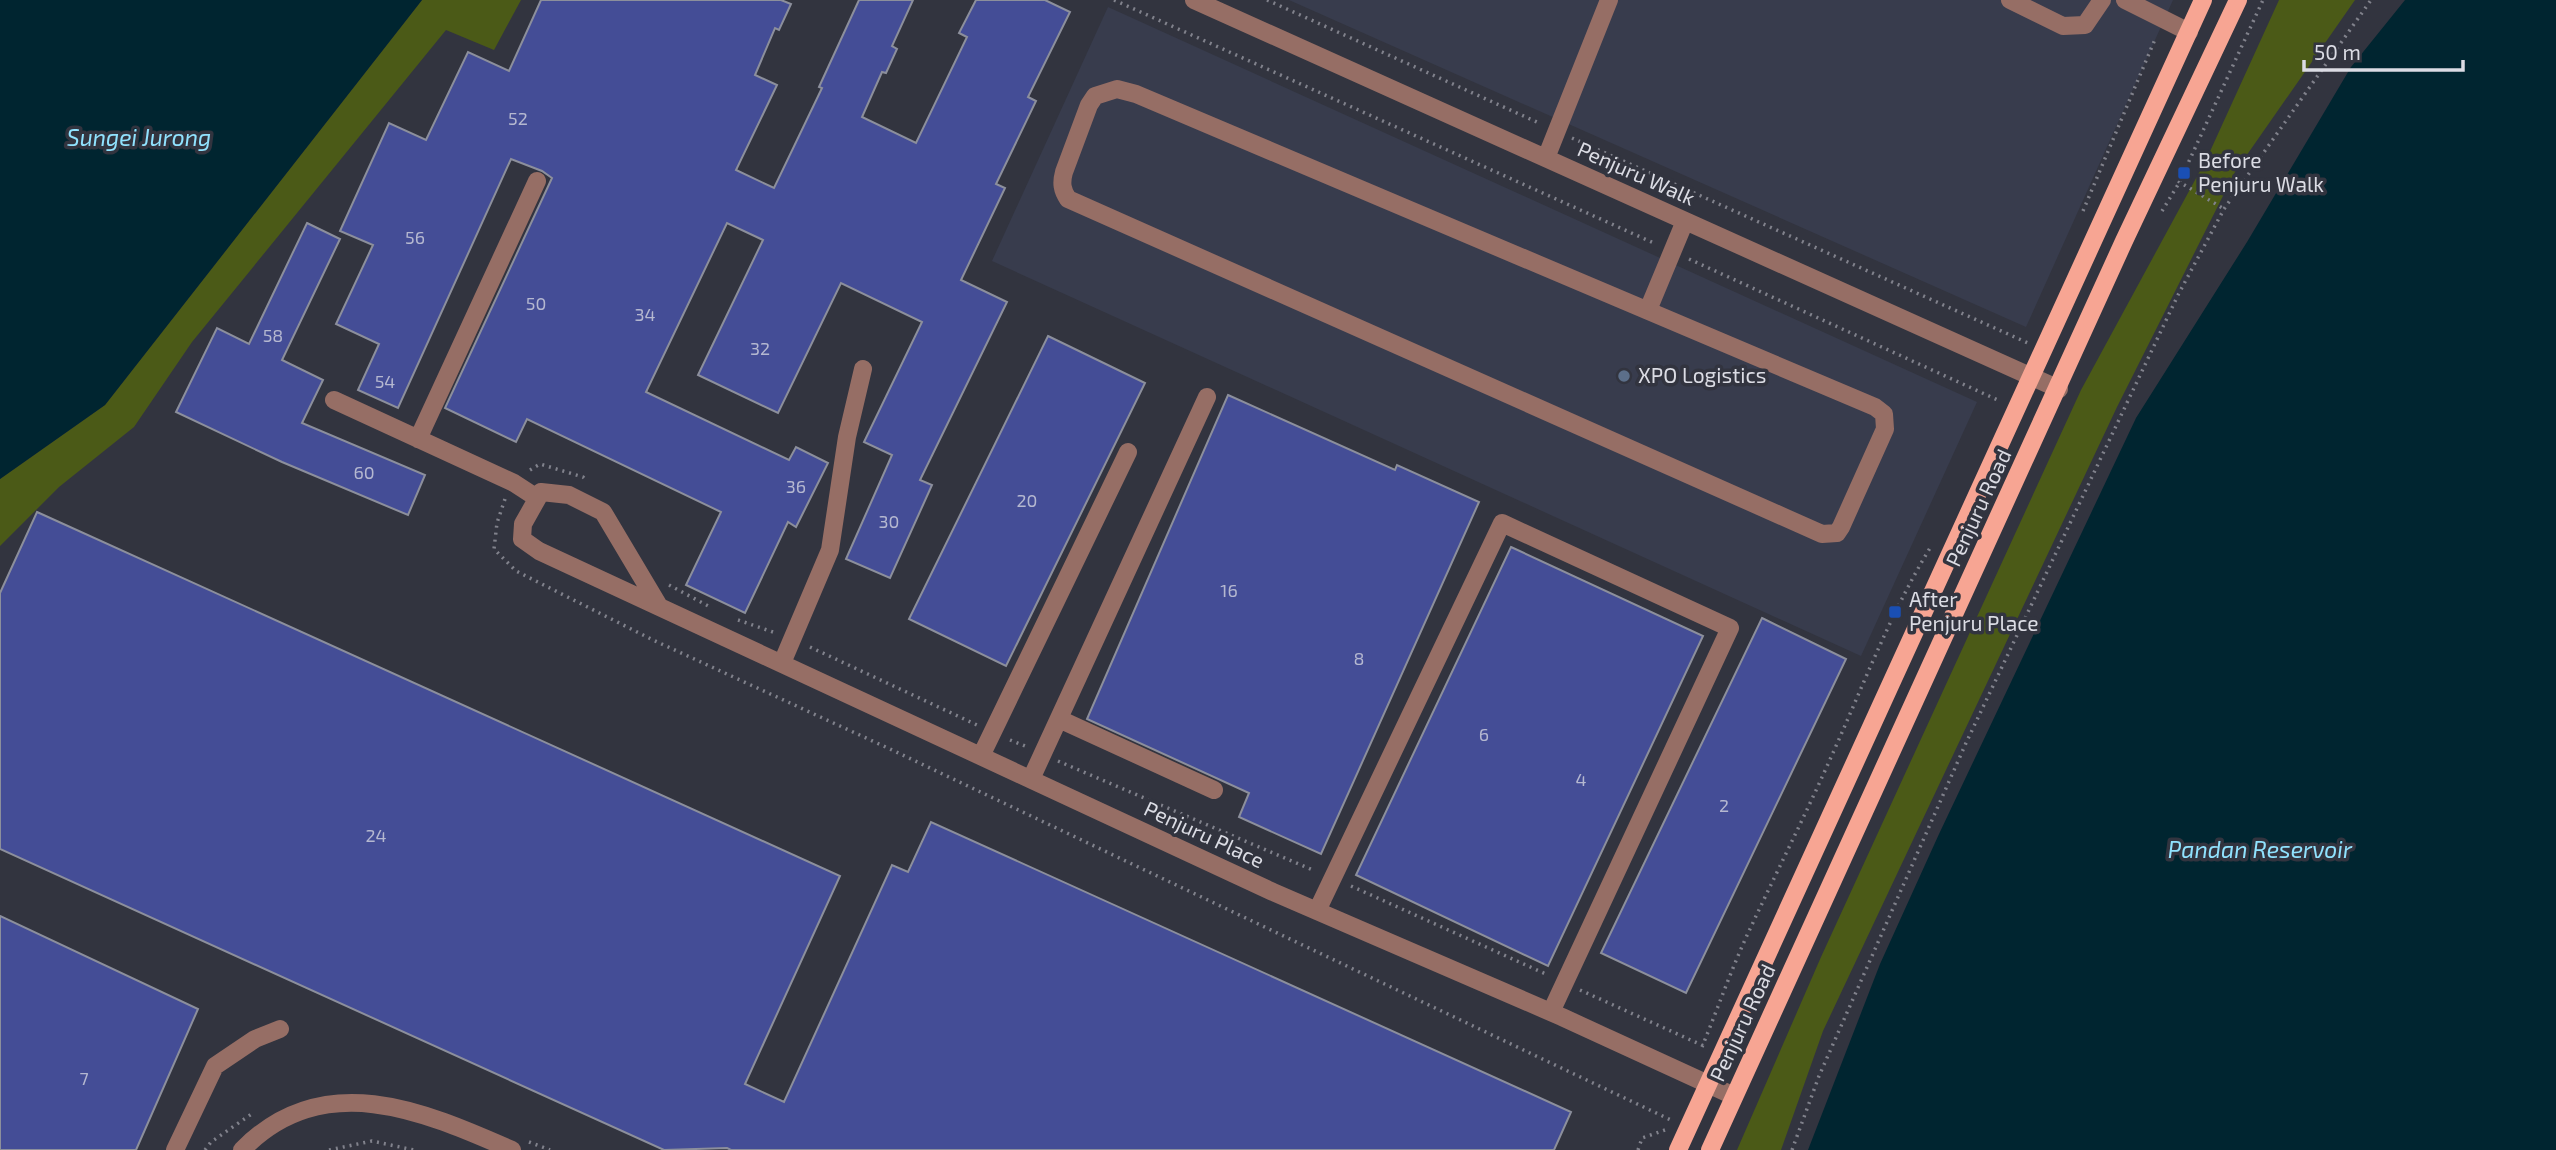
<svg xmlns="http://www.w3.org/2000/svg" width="2556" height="1150" viewBox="0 0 2556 1150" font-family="'Exo 2',sans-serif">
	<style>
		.built { fill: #383c4d }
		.green { fill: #4b5a17 }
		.water { fill: #002530 }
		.building { fill: #444d96; stroke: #8c8f9c; stroke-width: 2 }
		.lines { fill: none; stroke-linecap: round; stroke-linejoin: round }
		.path { stroke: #81828c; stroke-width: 3.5; stroke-dasharray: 2 5; stroke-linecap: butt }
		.minor { stroke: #966e65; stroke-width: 18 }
		.major { stroke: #f7a593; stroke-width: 18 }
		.transit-dot { fill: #1a4fb4; stroke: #32343f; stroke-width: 2.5 }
		.service-dot { fill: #5c6f8a; stroke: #32343f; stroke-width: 2.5 }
		.labels { text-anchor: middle; stroke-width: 7; stroke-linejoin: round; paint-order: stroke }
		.number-label { font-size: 18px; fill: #b5b8d0 }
		.poi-label { font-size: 21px; fill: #dbdce4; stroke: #32343f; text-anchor: start }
		.street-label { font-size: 21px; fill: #dbdce4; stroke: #32343f }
		.water-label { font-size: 23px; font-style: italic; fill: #90e2fe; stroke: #32343f }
	</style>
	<rect width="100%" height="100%" fill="#32343f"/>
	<!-- built -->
	<path class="built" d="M1289 0H2173L2026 327Z
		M1108 7 1977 402 1861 656 992 261Z"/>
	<!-- green -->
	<path class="green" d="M422 0H521L494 50 446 30 192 342 134 427 59 487 0 546V479L105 405Z
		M2279 0H2355L2235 172 2117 407 1823 1031 1781 1150H1737L1821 957 2081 390 2207 158Z"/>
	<!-- water -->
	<path class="water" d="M0 0H422L105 405 0 479Z
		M2405 0H2556V1150H1808L1880 964 1939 834 2136 418 2247 242 2351 67Z"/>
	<!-- building -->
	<path class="building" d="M541 0H781L791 4 779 30 775 28 755 75 777 85 736 170 774 188 822 88 819 87 859 0H913L892 46 897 49 886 73 882 72 862 117 916 143 967 37 959 33 976 0H1045L1070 12 1028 97 1036 101 996 184 1005 188 961 280 1007 302 920 480 932 485 890 578 846 559 892 455 864 442 922 322 841 283 778 413 698 375 763 240 727 223 646 392 789 460 796 447 828 463 796 527 788 522 745 613 686 585 721 512 527 419 516 442 445 408 552 178 542 171 511 159 398 408 358 390 379 344 336 324 373 245 340 231 389 123 426 140 468 52 509 71Z
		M307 223 340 239 282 360 323 380 302 423 425 475 408 515 282 462 176 412 217 328 249 344Z
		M1048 336 1145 383 1006 666 909 619Z
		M1228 395 1395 470 1397 465 1479 502 1321 854 1239 817 1249 793 1087 719Z
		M37 512 840 876 745 1084 784 1102 892 865 908 872 931 822 1571 1112 1554 1150H731L727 1148 664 1150 0 849V593Z
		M1511 547 1703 636 1548 966 1356 875Z
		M1762 618 1846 659 1686 993 1601 953Z
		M0 916 198 1009 136 1150H0Z"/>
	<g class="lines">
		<!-- path -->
		<path class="path" d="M1114 0 1656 244
			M1267 0 1539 123
			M1572 138 2028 343
			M2178 181 2224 209
			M2083 211 2156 37
			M2162 211 2179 183 2263 0
			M1689 259 2000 401
			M530 470 540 464 583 477 587 481
			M505 499 497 523 494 549 516 571 653 640 890 749 1673 1121
			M669 585 712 608
			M738 620 773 632
			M810 647 977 725
			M1010 740 1025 746
			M1058 761 1315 871
			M1351 886 1548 975
			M1580 990 1704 1046
			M1702 1047C1718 1008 1732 967 1750 929 1777 871 1806 814 1832 755 1863 686 1890 614 1930 548
			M529 1142 550 1150
			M205 1150 211 1142 253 1113
			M329 1150 372 1141 414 1150
			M1638 1150 1642 1138 1665 1130
			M1792 1150 1819 1076 1966 743 2178 295 2224 209 2371 0"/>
		<!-- minor -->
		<path class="minor" d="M1194 0 2059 389
			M2010 0 2063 26 2085 25 2102 0
			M2125 0 2189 32
			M1117 89 1136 94 1875 407 1884 414 1885 429 1841 527 1837 533 1822 534 1068 199C1062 190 1061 183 1064 172L1089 105 1095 96Z
			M1546 158 1609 0
			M1648 310 1685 221
			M334 400 514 483 537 498
			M418 439 537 181
			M659 606 603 512 569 495 541 492 523 524 522 539 539 551 1273 892 1562 1017 1734 1096
			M782 663 830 550 847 437 863 369
			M1059 719 1214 790
			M981 756 1128 452
			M1031 779 1207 397
			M1317 911 1502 523 1730 628 1551 1012
			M175 1150 215 1066 255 1039 280 1029
			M242 1150C323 1067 423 1111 512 1150"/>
		<!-- major -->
		<path class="major" d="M1678 1150 2203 0
			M1710 1150 2124 241 2238 0"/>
	</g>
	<!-- markers -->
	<g class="transit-dot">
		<rect x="2177" y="166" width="14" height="14" rx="3.5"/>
		<rect x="1888" y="605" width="14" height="14" rx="3.5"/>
	</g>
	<circle class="service-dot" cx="1624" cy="376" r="7"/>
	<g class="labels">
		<!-- number labels -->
		<g class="number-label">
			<text x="518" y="125">52</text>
			<text x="415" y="244">56</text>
			<text x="536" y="310">50</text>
			<text x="645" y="321">34</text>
			<text x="273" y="342">58</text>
			<text x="760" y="355">32</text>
			<text x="385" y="388">54</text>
			<text x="364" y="479">60</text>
			<text x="796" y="493">36</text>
			<text x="1027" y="507">20</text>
			<text x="889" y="528">30</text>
			<text x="1229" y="597">16</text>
			<text x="1359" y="665">8</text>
			<text x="1484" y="741">6</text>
			<text x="1581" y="786">4</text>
			<text x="1724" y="812">2</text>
			<text x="376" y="842">24</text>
			<text x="84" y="1085">7</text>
		</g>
		<!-- poi labels -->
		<g class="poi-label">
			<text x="2198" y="168">Before<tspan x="2198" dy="24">Penjuru Walk</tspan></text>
			<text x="1638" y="383">XPO Logistics</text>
			<text x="1909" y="607">After<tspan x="1909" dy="24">Penjuru Place</tspan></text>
		</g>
		<!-- street labels -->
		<g class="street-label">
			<text transform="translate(1636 174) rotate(24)" y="7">Penjuru Walk</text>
			<text transform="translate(1979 508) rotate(-65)" y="7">Penjuru Road</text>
			<text transform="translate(1204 835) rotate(25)" y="7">Penjuru Place</text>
			<text transform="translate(1743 1023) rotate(-65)" y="7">Penjuru Road</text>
		</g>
		<!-- water labels -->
		<g class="water-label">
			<text x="139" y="146">Sungei Jurong</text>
			<text x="2260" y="858">Pandan Reservoir</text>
		</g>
	</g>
	<!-- scale -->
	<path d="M2304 60v10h159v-10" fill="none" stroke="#dbdce4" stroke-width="3.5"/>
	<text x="2314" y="60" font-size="21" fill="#dbdce4" stroke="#32343f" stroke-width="5" paint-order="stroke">50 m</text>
</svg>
